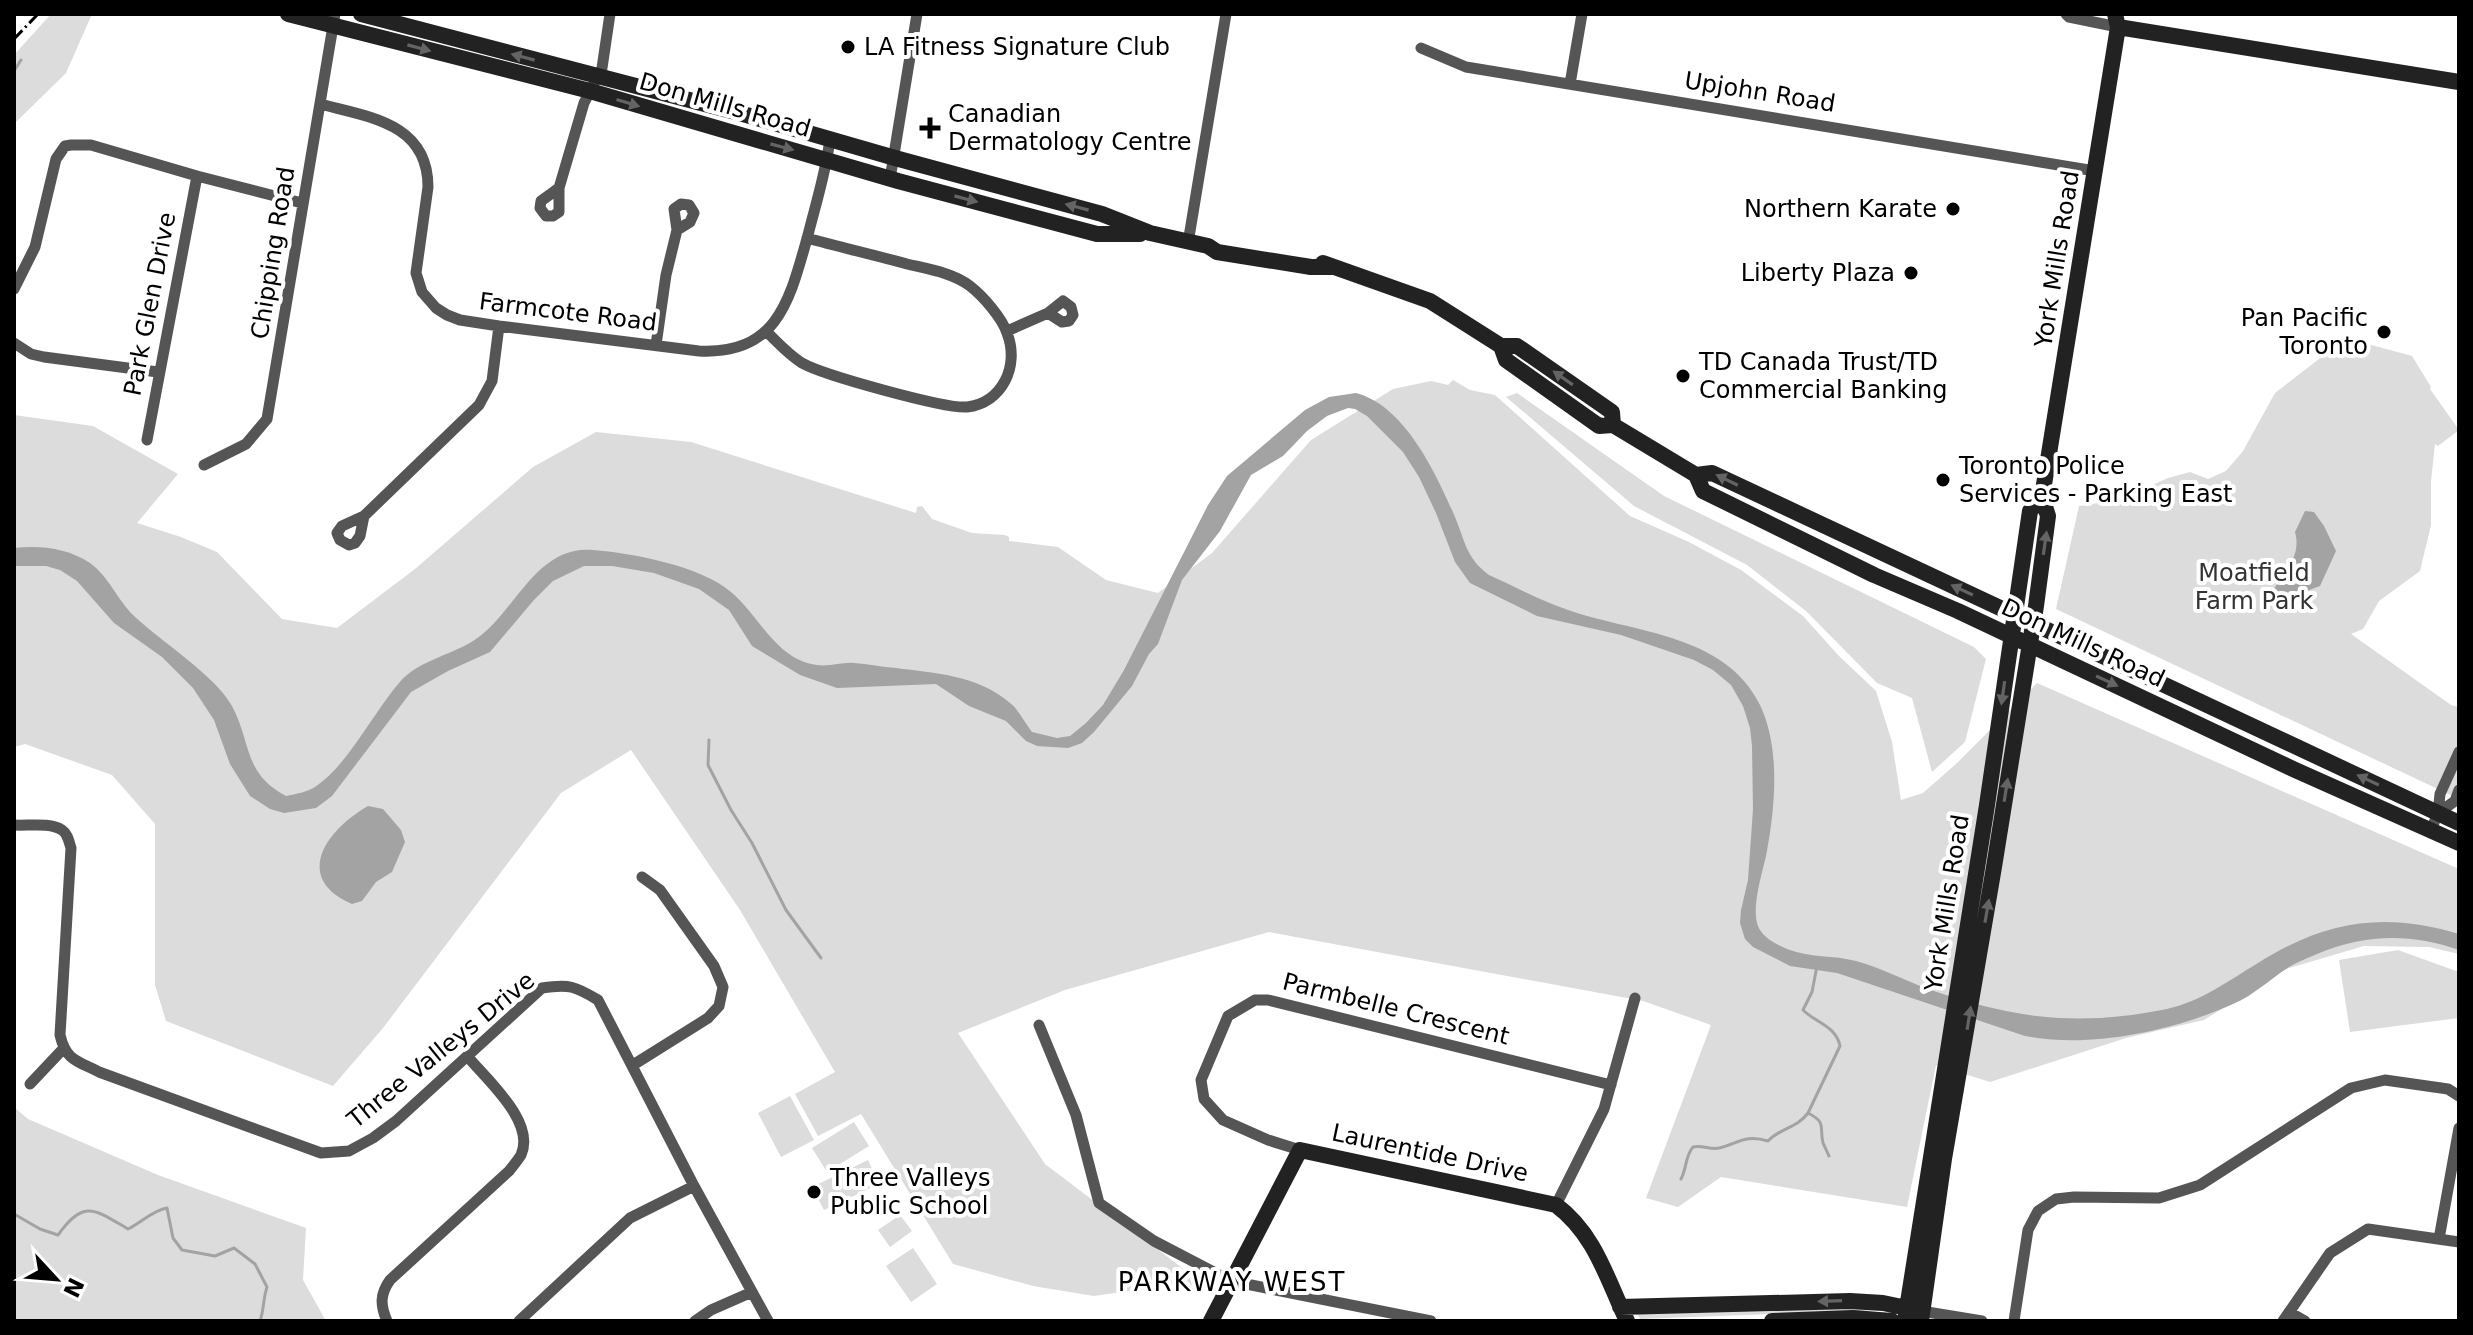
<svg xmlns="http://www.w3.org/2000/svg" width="2473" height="1335" viewBox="0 0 2473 1335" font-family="'DejaVu Sans',sans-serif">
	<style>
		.green { fill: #dcdcdc }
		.water { fill: #a3a3a3 }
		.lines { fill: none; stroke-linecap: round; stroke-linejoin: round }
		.stream { stroke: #a3a3a3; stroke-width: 3 }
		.street { stroke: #555; stroke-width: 11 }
		.secondary { stroke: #222; stroke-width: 16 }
		.rail { stroke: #000; stroke-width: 3; stroke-dasharray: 12 4 2 4; stroke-linecap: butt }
		.oneway { fill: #646464 }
		.poi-dot { fill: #000; stroke: #fff; stroke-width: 3 }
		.labels { text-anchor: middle; stroke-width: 8; stroke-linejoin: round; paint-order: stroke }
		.poi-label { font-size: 24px; fill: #000; stroke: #fff; text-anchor: start }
		.street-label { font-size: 24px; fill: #000; stroke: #fff }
		.park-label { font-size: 24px; fill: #333; stroke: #fff }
		.neighbourhood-label { font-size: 26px; letter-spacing: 2px; fill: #000; stroke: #fff }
	</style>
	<rect width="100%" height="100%" fill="#fff"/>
	<!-- green -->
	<path class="green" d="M51 14H92L66 73 14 124V55Z
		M2346 338 2412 356 2431 387 2430 389 2459 430 2438 446 2435 444 2431 481V525L2420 571 2379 601 2363 629 2351 634 2451 705 2459 707V799L2056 609 2079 506 2118 500 2168 478 2190 472 2208 479 2226 471 2243 451 2275 393Z
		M1453 380 1470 390 1495 395 1630 516 1689 542 1741 570 1803 616 1839 656 1876 691 1892 742 1901 800 1923 793 1956 764 2037 683 2459 869V954L2429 947 2364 946 2286 969 2204 1020 2126 1038 1990 1082 1936 1065 1907 1207 1721 1177 1678 1207 1646 1198 1711 1025 1643 1001 1269 932 1065 990 958 1033 1045 1164 1206 1286 1148 1288 1094 1296 1033 1286 953 1264 861 1114 818 1136 795 1094 835 1072 740 910 631 750 561 793 383 1028 333 1086 166 1021 155 985V824L112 775 25 744 14 747V415L93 426 178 474 137 523 181 537 217 552 282 619 337 628 415 569 533 467 596 432 691 442 916 513 917 507 922 506 932 519 972 533 1005 535 1009 537V541L1058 547 1106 580 1158 593 1212 553 1311 440 1393 389 1431 381 1448 385Z
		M1517 393 1664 496 1974 647 1986 659 1965 742 1932 772 1912 698 1877 683 1806 611 1747 565 1634 506 1506 397Z
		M2398 950 2459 972V1018L2350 1032 2339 960Z
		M790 1096 814 1140 781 1157 758 1113Z
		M14 1107 28 1119 158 1175 306 1228 303 1280 326 1321H14Z
		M854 1122 869 1146 827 1172 812 1148Z
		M868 1160 879 1184 824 1210 812 1187Z
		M900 1215 912 1231 890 1247 878 1230Z
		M913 1248 937 1284 911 1302 886 1266Z
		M1873 1305 1885 1310 1640 1319 1638 1315 1640 1313Z"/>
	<!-- water -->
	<path class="water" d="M1356 393C1405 406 1436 473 1455 517 1465 541 1466 558 1489 575 1516 587 1543 602 1571 611 1636 633 1725 634 1760 705 1781 749 1775 809 1766 856 1762 874 1751 908 1758 926 1762 937 1777 945 1787 949 1809 958 1834 955 1856 961 1881 968 1904 980 1928 989 2014 1019 2078 1027 2167 1009 2202 1001 2228 981 2258 963 2324 921 2384 911 2459 934V950C2411 933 2364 934 2317 954 2308 958 2297 962 2289 967 2270 979 2254 995 2233 1004 2173 1031 2089 1049 2025 1036L1837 973 1790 966 1753 947 1745 939 1740 923 1741 910 1748 880 1753 809 1752 746 1750 728 1743 706 1731 685 1713 670 1694 660 1621 635 1537 616 1470 583 1455 562 1436 513 1419 477 1403 452 1367 416 1355 409 1348 408 1327 416 1307 431 1283 456 1251 475 1220 531 1182 580 1158 644 1149 654 1132 686 1094 732 1082 743 1068 748 1037 746 1026 741 1006 721 969 706 936 684 837 688 800 675 752 646 729 610 699 589 654 573 612 566H584L553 581 533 601 490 652 448 671 411 692 332 796 316 808 284 813 270 809 250 796 230 764 214 720 193 688 162 657 114 623 77 581 60 570 46 566H14V548C40 545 68 548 90 563 109 577 117 599 133 615 160 641 215 675 232 706 252 744 243 773 286 796 296 794 307 792 315 787 348 765 373 713 399 683 417 661 449 656 473 641 515 615 534 545 593 550 632 553 701 566 731 592 759 615 776 660 817 665 829 667 842 662 854 663 868 664 882 667 896 668 935 673 978 675 1010 703 1019 710 1025 723 1032 732L1057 738 1070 736 1086 723 1103 705 1124 670 1208 505 1227 476 1305 410 1329 397Z
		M2305 511 2314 512 2324 526 2336 551 2320 586 2296 595 2271 593C2284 573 2302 556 2295 532Z
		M368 806 383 809 401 830 405 842 392 872 376 882 362 901 352 904C292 878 326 830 368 806Z"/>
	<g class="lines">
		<!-- stream -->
		<path class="stream" d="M14 71 21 60
			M709 740 708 765 731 810 752 843 786 910 821 958
			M1808 1113C1827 1123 1819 1126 1823 1143 1825 1147 1827 1152 1829 1156
			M1681 1179C1687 1168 1685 1156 1693 1147 1703 1145 1710 1150 1719 1148 1739 1143 1745 1134 1768 1141 1780 1128 1797 1128 1808 1113L1840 1046C1836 1026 1816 1023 1803 1010L1812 992 1817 966
			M14 1214 40 1229 58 1235C84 1199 94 1209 128 1229 141 1223 153 1210 167 1208L173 1238 182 1250 215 1256 234 1248 255 1264 267 1287C263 1299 264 1310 260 1321"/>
		<!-- street -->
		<path class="street" d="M2066 14 2069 17 2118 27
			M1421 48 1466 67 2095 171
			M1570 84 1582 14
			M320 104C369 117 428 123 428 187L416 273 422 292 436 308 447 315 460 320 499 326 699 351C779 355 790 298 808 235 816 203 826 172 830 139
			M890 179 917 14
			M559 188 584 103 602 68 610 14
			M559 188V212L553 216H546L540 208 541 201Z
			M1188 243 1226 14
			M14 289 35 247 56 159 65 146 71 145H91L197 176 302 203
			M766 331C777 342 789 355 802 363 823 375 945 409 967 407 1002 403 1020 366 1007 333 1002 318 983 296 970 286 953 273 928 269 907 264 874 255 840 247 807 238
			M1007 331 1048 313 1062 322 1069 321 1073 315 1071 307 1063 301 1048 313
			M14 343 31 354 44 357 158 372
			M656 345 666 275 677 230 690 222 694 213 689 205 681 204 674 209 677 230
			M147 440 197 176
			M204 465 246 444 267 419 335 14
			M364 516 360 536 355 543 349 545 340 540 337 533 342 526 364 516 479 405 492 381 499 326
			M2438 813 2455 801 2459 790
			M14 825C28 826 50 822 62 830 68 834 69 842 71 848L60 1035C66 1061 78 1061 99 1072L321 1153 349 1151 373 1138 396 1121 542 988C569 984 575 986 598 1000L694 1186 768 1321
			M2431 830 2438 813 2440 794 2459 752
			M1039 1025 1076 1115 1099 1203 1154 1241 1231 1281 1431 1321
			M633 1065 708 1018 719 1006 723 987 714 966 660 890 642 877
			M30 1084 63 1049
			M1300 1150 1268 1140 1223 1120 1204 1099 1201 1080 1228 1016 1255 1000H1268L1611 1085
			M1556 1205 1604 1109 1635 998
			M2439 1239 2459 1128
			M1915 1310 1982 1321
			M2289 1312 2305 1321
			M387 1321C380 1305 380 1294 390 1280L509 1171C513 1166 518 1160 521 1155 536 1122 487 1080 468 1057
			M519 1321 630 1218 694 1186
			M695 1321 711 1310 752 1292
			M2014 1321 2028 1230 2038 1211 2056 1199 2074 1197 2159 1198 2200 1185 2351 1088 2385 1080 2448 1089 2459 1096
			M2283 1321 2330 1253 2368 1229 2459 1242"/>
		<!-- secondary -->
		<path class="secondary" d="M288 14 590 91 898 181 1097 234H1140
			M361 14 743 114 895 158 1102 214 1150 233 1208 246 1217 252 1311 267H1331
			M2118 27 2459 82
			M1323 263 1430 301 1501 346H1517L1612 412 1613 425
			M1501 346 1506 360 1599 426 1613 425 1696 475 1712 473 2459 823
			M1696 475 1703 491 1874 575 1958 611 2293 769 2459 843
			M1620 1307 1850 1301 1883 1303 1907 1308
			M1211 1321 1300 1150 1556 1205C1595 1234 1607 1279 1627 1321
			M1772 1321 1853 1318 1892 1321
			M1905 1321 1987 805 2030 511 2042 497
			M1921 1321 1944 1159 1994 867 2036 606 2048 516 2042 497 2118 27 2115 14"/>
		<!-- rail -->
		<path class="rail" d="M14 39 38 14"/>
	</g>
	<!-- one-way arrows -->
	<defs><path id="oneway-solid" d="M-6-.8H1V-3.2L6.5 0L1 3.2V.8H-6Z" transform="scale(2)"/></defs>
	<g class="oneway">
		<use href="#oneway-solid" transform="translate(419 48) rotate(15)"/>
		<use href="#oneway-solid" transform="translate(523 57) rotate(-165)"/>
		<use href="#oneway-solid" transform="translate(628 103) rotate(17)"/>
		<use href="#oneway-solid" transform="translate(782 147) rotate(15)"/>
		<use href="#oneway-solid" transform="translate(966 199) rotate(15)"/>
		<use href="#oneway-solid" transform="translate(1077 207) rotate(-165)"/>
		<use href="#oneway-solid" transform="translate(1563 378) rotate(-145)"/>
		<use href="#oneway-solid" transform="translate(1727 480) rotate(-154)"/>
		<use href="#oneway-solid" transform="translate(2045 543) rotate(-82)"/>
		<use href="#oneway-solid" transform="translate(1962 590) rotate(-155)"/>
		<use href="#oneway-solid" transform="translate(2107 681) rotate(25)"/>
		<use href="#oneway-solid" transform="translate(2003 693) rotate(98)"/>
		<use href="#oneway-solid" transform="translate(2368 780) rotate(-155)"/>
		<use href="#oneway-solid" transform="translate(2006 790) rotate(-81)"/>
		<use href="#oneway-solid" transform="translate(1987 911) rotate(-80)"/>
		<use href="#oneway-solid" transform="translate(1969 1018) rotate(-81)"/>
		<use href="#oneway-solid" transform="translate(1830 1301) rotate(178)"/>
	</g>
	<!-- markers -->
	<g class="poi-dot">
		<circle cx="848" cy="47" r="8"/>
		<path d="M926 116h8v8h8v8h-8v8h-8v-8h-8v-8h8z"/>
		<circle cx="1953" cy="209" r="8"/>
		<circle cx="1911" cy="273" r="8"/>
		<circle cx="2384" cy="332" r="8"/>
		<circle cx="1683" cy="376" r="8"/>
		<circle cx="1943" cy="480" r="8"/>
		<circle cx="814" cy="1192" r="8"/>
	</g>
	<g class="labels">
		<!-- poi labels -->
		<g class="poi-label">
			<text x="864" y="55">LA Fitness Signature Club</text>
			<text x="948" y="122">Canadian<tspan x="948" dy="28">Dermatology Centre</tspan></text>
			<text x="1937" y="217" text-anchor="end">Northern Karate</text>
			<text x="1895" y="281" text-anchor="end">Liberty Plaza</text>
			<text x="2368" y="326" text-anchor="end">Pan Pacific<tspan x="2368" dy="28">Toronto</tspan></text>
			<text x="1699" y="370">TD Canada Trust/TD<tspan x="1699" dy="28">Commercial Banking</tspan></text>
			<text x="1959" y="474">Toronto Police<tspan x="1959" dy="28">Services - Parking East</tspan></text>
			<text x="830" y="1186">Three Valleys<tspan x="830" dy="28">Public School</tspan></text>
		</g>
		<!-- street labels -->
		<g class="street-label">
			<text transform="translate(1760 92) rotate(9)" y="8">Upjohn Road</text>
			<text transform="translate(725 105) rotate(16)" y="8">Don Mills Road</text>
			<text transform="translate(273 253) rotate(-81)" y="8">Chipping Road</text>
			<text transform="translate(2057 259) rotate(-81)" y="8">York Mills Road</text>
			<text transform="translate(150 304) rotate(-79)" y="8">Park Glen Drive</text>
			<text transform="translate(568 312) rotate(7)" y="8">Farmcote Road</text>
			<text transform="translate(2083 643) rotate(25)" y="8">Don Mills Road</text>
			<text transform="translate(1947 903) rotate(-81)" y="8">York Mills Road</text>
			<text transform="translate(1396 1009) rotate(14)" y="8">Parmbelle Crescent</text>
			<text transform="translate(441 1050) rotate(-39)" y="8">Three Valleys Drive</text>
			<text transform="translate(1430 1153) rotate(12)" y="8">Laurentide Drive</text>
		</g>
		<!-- park labels -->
		<g class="park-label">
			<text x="2254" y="581">Moatfield<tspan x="2254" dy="28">Farm Park</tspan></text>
		</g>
		<!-- neighbourhood labels -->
		<g class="neighbourhood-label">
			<text x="1232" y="1291">PARKWAY WEST</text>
		</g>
	</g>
	<!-- border -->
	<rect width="2473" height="1335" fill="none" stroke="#000000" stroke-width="32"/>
	<!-- north arrow -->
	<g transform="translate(56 1279) rotate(116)" stroke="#ffffff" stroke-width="6" paint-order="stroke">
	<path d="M0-6L14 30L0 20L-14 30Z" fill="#000000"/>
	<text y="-12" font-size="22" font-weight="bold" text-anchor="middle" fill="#000000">N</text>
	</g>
</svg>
